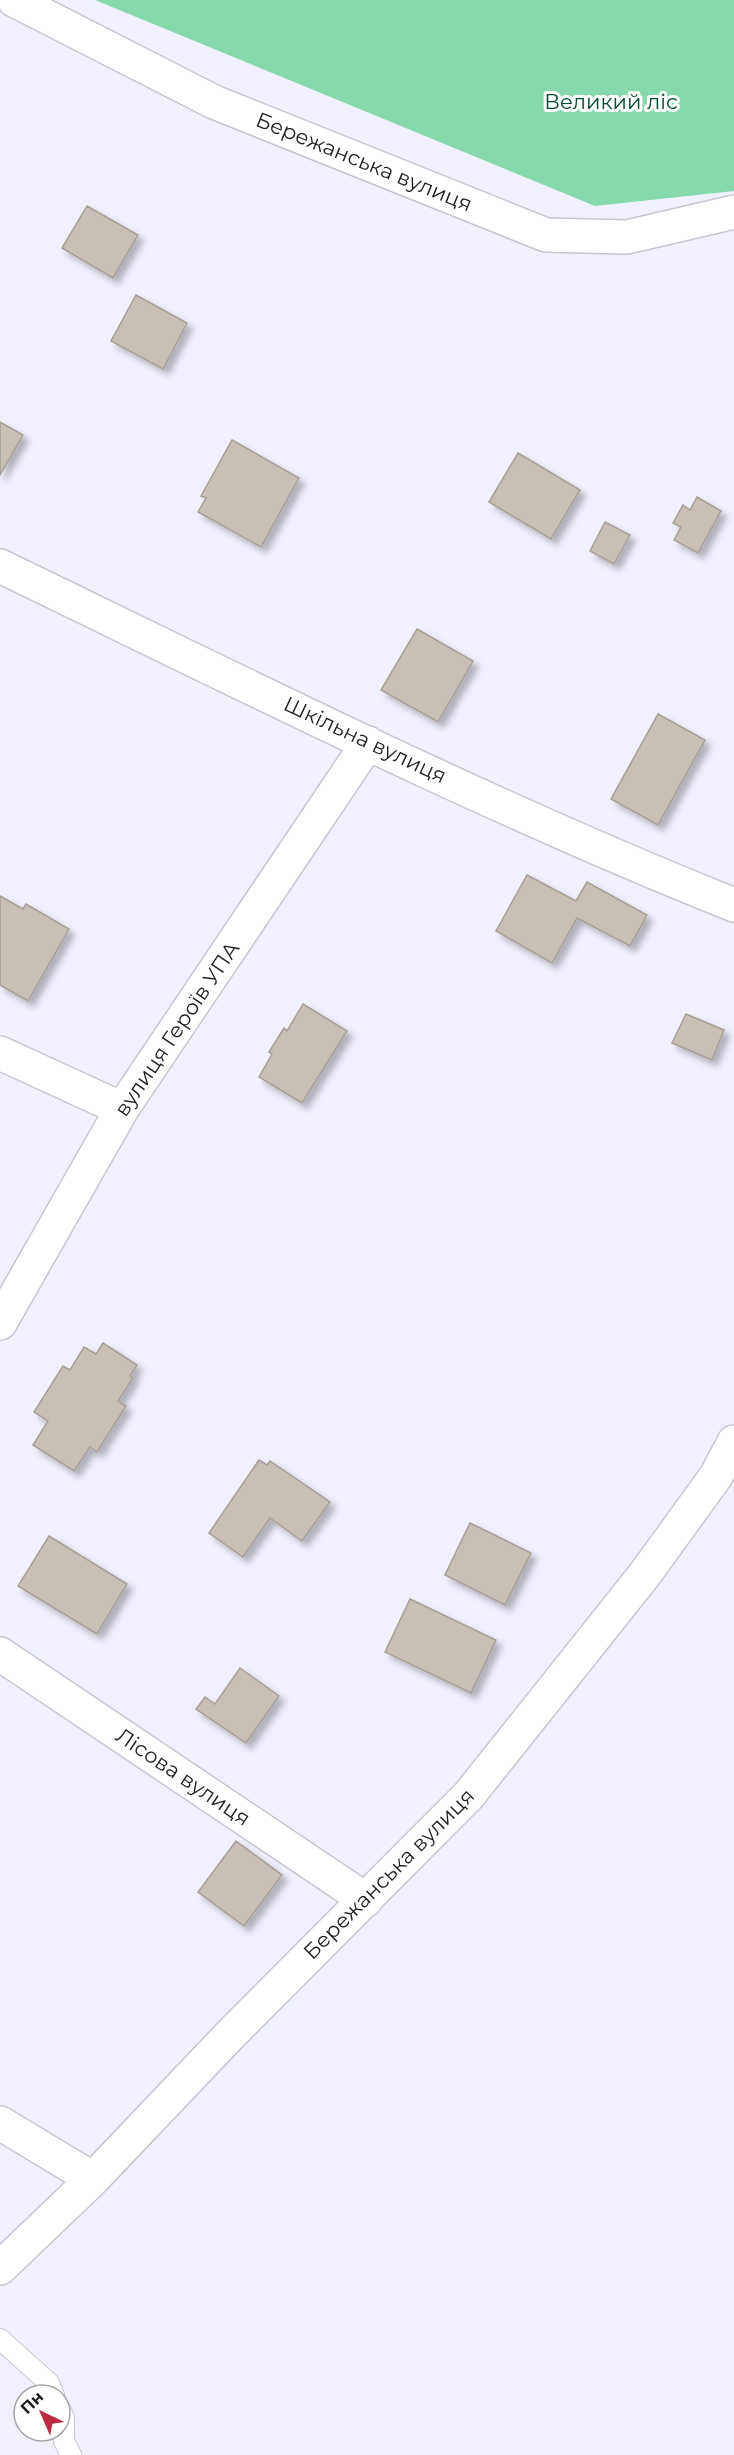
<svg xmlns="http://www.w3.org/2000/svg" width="734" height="2455" viewBox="0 0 734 2455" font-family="Montserrat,sans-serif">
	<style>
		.forest { fill: #86d9ad }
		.building { fill: #c8bfb6; stroke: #a89f97; stroke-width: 1.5; filter: url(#shadow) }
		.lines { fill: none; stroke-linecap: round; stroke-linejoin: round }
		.lane-casing { stroke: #c6c7d2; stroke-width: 22 }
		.street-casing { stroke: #c6c7d2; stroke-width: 36 }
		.secondary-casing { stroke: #c6c7d2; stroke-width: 36 }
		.lane { stroke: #fff; stroke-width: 20 }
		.street { stroke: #fff; stroke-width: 33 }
		.secondary { stroke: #fff; stroke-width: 33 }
		.labels { text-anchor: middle; stroke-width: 6; stroke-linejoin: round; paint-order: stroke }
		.park-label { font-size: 21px; fill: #064b30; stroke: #fff }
		.street-label { font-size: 21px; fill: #1e1e22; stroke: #fff }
	</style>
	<defs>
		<filter id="shadow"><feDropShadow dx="5.5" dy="5.5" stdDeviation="3" flood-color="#0004"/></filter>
	</defs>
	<rect width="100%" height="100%" fill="#f0f1fd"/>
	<!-- forest -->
	<path class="forest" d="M95 0H734V191L595 206Z"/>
	<!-- building -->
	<path class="building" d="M87 206 138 235 113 278 62 248Z
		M136 295 187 323 163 369 111 341Z
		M0 422 23 435 0 475Z
		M232 440 299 478 261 547 198 512 206 498 201 496Z
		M518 453 580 490 551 539 489 502Z
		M697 497 721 511 698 553 674 540 681 527 673 523 683 505 690 510Z
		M605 522 630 535 614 564 590 551Z
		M417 629 473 661 438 722 381 690Z
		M658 714 705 740 658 825 611 799Z
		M527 875 576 901 587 882 647 915 630 946 577 918 552 963 496 931Z
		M0 896 23 909 26 904 69 929 28 1001 0 985Z
		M303 1004 347 1031 302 1103 259 1077 272 1054 269 1052 284 1028 287 1031Z
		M686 1014 724 1030 712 1060 672 1043Z
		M103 1343 137 1365 130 1376 133 1378 118 1401 126 1406 97 1452 90 1447 74 1471 33 1445 48 1421 34 1412 63 1366 70 1370 84 1347 96 1354Z
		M259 1460 267 1465 270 1461 330 1502 302 1541 270 1518 243 1557 209 1533Z
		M470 1523 531 1553 505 1605 445 1575Z
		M49 1536 127 1584 97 1634 18 1586Z
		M410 1599 496 1640 471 1693 385 1652Z
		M240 1668 279 1696 246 1743 196 1709 205 1697 215 1704Z
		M236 1841 282 1875 244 1926 198 1892Z"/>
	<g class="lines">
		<!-- lane casing -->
		<g class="lane-casing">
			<path id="lane" d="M0 2339 49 2383 54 2395
				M60 2408 64 2418V2441L71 2455"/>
		</g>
		<!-- street casing -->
		<g class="street-casing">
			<path id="street" d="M0 566C242 683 484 805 734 905
				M0 1053 122 1109
				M0 1323 122 1109 368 743
				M0 1654 366 1900
				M0 2123 93 2179
				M0 2268 93 2179 230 2035 469 1795 645 1574 716 1476 734 1442"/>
		</g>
		<!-- secondary casing -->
		<g class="secondary-casing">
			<path id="secondary" d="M14 0 214 102 546 235 627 237 734 212"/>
		</g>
		<!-- lane -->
		<use href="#lane" class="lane"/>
		<!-- street -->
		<use href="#street" class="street"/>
		<!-- secondary -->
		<use href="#secondary" class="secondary"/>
	</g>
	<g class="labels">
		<!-- park labels -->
		<g class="park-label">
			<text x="611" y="109">Великий ліс</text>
		</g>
		<!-- street labels -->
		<g class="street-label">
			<text transform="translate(364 162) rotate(22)" y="7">Бережанська вулиця</text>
			<text transform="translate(365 740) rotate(25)" y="7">Шкільна вулиця</text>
			<text transform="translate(177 1029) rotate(-56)" y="7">вулиця Героїв УПА</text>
			<text transform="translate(183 1777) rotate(34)" y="7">Лісова вулиця</text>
			<text transform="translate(389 1874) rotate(-45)" y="7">Бережанська вулиця</text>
		</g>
	</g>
	<!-- north arrow -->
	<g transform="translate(42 2413) rotate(316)"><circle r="28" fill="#ffffff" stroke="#a5a5a7" stroke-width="1.5"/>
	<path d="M0-4.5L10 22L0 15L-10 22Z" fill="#bc2b42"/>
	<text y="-9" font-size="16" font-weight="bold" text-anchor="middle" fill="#1e1e22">Пн</text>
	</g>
</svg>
